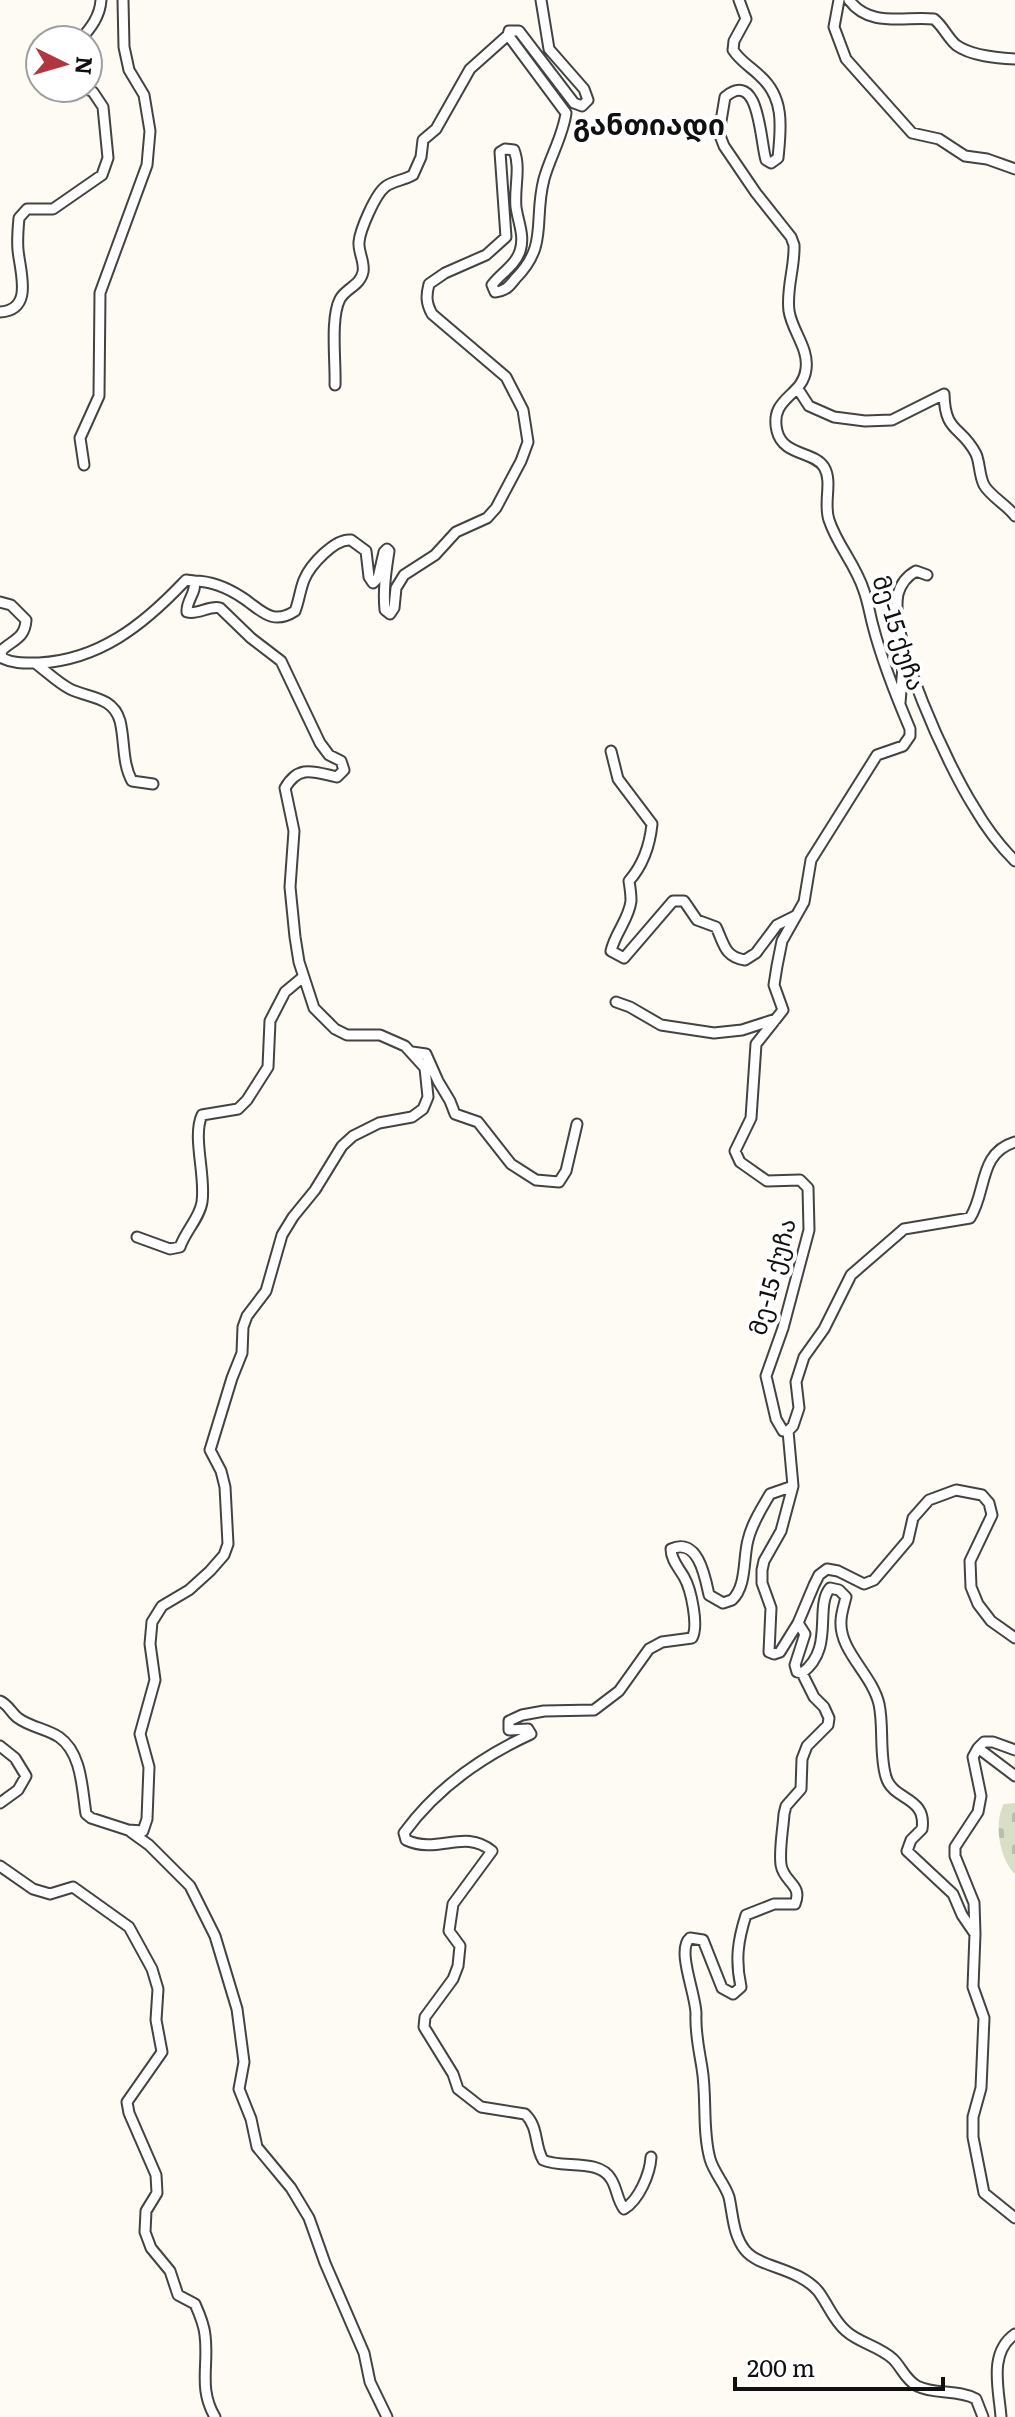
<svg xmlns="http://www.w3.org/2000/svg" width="1015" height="2417" viewBox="0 0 1015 2417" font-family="Literata,'Noto Sans Georgian',serif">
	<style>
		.cemetery { fill: url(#cemetery-stones) }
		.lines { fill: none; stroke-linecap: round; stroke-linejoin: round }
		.minor-casing { stroke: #434343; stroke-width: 13 }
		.minor { stroke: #fff; stroke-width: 9 }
		.labels { text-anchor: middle; stroke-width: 8; stroke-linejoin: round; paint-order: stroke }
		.street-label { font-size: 24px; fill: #101010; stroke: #fff }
		.quarter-label { font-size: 28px; font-weight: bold; fill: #101010; stroke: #fff }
	</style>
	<defs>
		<pattern id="cemetery-stones" width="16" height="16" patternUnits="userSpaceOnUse" patternTransform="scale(2)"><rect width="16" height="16" fill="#d8dfc6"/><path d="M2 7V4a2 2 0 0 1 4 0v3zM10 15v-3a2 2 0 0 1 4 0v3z" fill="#b8bea9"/></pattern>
	</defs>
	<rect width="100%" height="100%" fill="#fefbf4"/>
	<!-- cemetery -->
	<path class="cemetery" d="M1015 1803V1874C1000 1861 993 1822 1004 1804Z"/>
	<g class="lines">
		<!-- minor casing -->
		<g class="minor-casing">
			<path id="minor" d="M739 0 746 19 734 41 733 50C741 62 751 67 760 76 785 98 781 128 778 158L771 163 766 160C760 142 760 68 725 97L719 133 724 146 756 193 791 237 794 245C795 267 786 289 789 311 792 331 809 348 806 369 803 397 769 397 777 431 783 456 814 451 824 467 833 482 823 503 829 520 837 545 856 565 864 591 868 602 870 615 873 626 882 661 896 696 910 729V736L903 746 877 755 811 860 804 902 782 941 777 966 774 985 783 1010 756 1044 751 1118 735 1151 740 1162 767 1181 800 1180 808 1188 809 1230 783 1328 766 1376 776 1419 783 1431H788
				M839 0 834 27 846 59 912 133 939 139 965 156 987 159 1015 169
				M849 0C870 28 904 16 934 19 943 26 947 37 956 45 971 56 997 58 1015 59
				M80 40C91 28 100 16 101 0
				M0 312C34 310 20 272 18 250 17 239 18 229 19 218L27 209H53L102 175 108 158 103 107 93 92 85 88
				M335 385C336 363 330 318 340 299 346 288 360 286 363 272 365 262 358 252 359 242 360 230 375 195 385 187 392 181 405 180 413 175L421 157 423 140 436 129 470 69 508 35
				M798 389 809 406 834 417 865 421 892 420 944 394C945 434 961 425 976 454 980 463 979 475 984 485 990 496 1007 505 1015 516
				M84 465 80 438 99 396 100 293 147 165 150 131 144 95 129 70 124 47 123 0
				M927 575 916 571C907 576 901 583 898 594 889 640 948 766 974 807 985 826 999 845 1015 861
				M194 581C211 581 228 588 243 598 261 610 272 626 295 611 299 601 300 590 304 580 310 565 335 538 351 540L366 551 369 577 373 583 378 578 384 552 387 549 389 551C386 571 383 589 385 610L390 614 394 608 396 588 404 575 435 555 456 532 487 518 496 508 521 461 528 442 523 410 506 377 432 314C426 303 426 296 429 284L445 273 486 255 506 237 500 152 505 149 514 150C521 168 514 188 516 207 518 222 525 236 520 251 515 266 501 273 492 285L495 292C505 291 509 287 515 279 549 245 533 221 544 179 550 157 563 136 566 113L508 35 509 31H519L574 103 582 106 588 100 584 89 549 49 541 0
				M0 602 11 605 26 620C25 639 12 640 1 651L2 658C14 664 26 663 39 663 99 660 143 625 183 583L186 580 194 581C197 593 186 600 187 612 199 615 209 605 220 608L251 638 281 661 320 743 329 755 341 761 344 770 337 777C314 772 299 764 285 788L294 831 290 887 295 937 299 962 314 1008 335 1029 347 1035H380L405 1046 425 1068 428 1097 423 1109 412 1117 379 1123 353 1136 342 1146 315 1190 293 1217 282 1235 266 1291 247 1316 243 1327 242 1353 232 1378 210 1450 221 1471 225 1487 228 1544 224 1555 210 1571 189 1590 162 1606 152 1622 150 1644 155 1680 140 1734 149 1767 147 1819 143 1831 128 1830 91 1818 86 1814C82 1789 82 1753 59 1737 47 1729 30 1727 18 1718 11 1713 9 1705 0 1701
				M35 663C46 671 58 683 70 689 88 698 113 696 120 721 125 741 122 763 132 781L153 784
				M900 703 904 654
				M611 751 618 779 652 824C650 844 643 865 629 881 630 887 631 895 631 901 629 919 615 933 611 951L624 958 673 901H684L697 920 716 927C724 943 724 957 745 960L756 953 777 925 795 916
				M616 1002 630 1007 661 1025 714 1033 742 1030 776 1019
				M412 1052 426 1054 438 1081 450 1101 455 1114 478 1122 511 1164 536 1180 559 1182 566 1171 577 1124
				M1015 1142C978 1153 987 1192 970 1218L904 1229 851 1275 824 1329 804 1357 796 1382 799 1408 793 1426 788 1431 793 1486 781 1531 764 1561 762 1570V1583L771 1608 769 1652 774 1654 780 1652 798 1623 805 1634 795 1665 797 1672 802 1673C835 1649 814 1607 830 1588L839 1590 846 1597C844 1605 841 1614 841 1621 839 1651 872 1674 879 1704 884 1727 879 1754 886 1777 893 1801 927 1796 922 1829L911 1840 907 1851 953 1894 962 1915 975 1934 974 1903 955 1856V1847L978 1812 981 1796 973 1757 978 1748 1015 1776
				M137 1237 170 1249 180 1247C185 1232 200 1217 202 1202 206 1175 192 1137 202 1115L238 1109 247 1100 268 1067 270 1021 285 992 303 977
				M798 1623 814 1585 819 1575 827 1569 838 1571 864 1584 874 1580 908 1540 913 1518 929 1500 956 1490 982 1495 989 1503 992 1515 970 1561 971 1587 978 1604 991 1621 1015 1638
				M802 1673 814 1697 824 1707 829 1718 828 1725 807 1746 802 1759 801 1789 786 1806 784 1814C783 1830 779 1849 781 1865 784 1883 803 1884 795 1904H774L746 1915C738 1940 735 1960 741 1987L733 1994 722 1988 703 1940 690 1938C676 1950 696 1994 696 2014 695 2033 699 2049 702 2068 707 2097 702 2130 710 2159 714 2173 725 2184 729 2197 733 2215 733 2235 745 2250 759 2268 797 2267 818 2291 828 2304 833 2320 846 2331 859 2343 879 2346 893 2359 902 2368 905 2379 917 2386 935 2395 958 2389 976 2399L983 2417
				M0 1746 15 1758 26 1776 18 1790 0 1803
				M978 1748 984 1742H993L1015 1750
				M131 1832 149 1845 190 1886 215 1936 237 2009 244 2062 239 2089 251 2119 257 2147 291 2188 309 2218 325 2263 364 2353 370 2382 387 2417
				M0 1866 33 1889 50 1894 73 1887 129 1927 152 1969 158 1989 156 2020 162 2052 127 2102 129 2113 156 2175 157 2193 146 2211 145 2232 151 2248 170 2271 178 2295 195 2304C199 2313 204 2324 205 2335 209 2366 198 2388 215 2417
				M975 1934 973 1987 984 2018 981 2088 973 2117V2137L984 2193 1015 2218
				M651 2157C650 2174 639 2200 624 2209 617 2200 617 2188 611 2179 599 2158 562 2169 543 2160 534 2145 539 2127 525 2114L481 2107 458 2089 453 2074 424 2027 425 2017 453 1979 458 1966 460 1946 449 1931 453 1904 492 1851C464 1828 438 1855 406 1840L404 1833C436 1789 481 1757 531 1734L528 1729 509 1730V1721L522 1715 544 1711 594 1710 619 1691 649 1649 662 1642 692 1638C699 1626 691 1589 684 1577 679 1568 671 1560 671 1549 698 1537 705 1576 709 1595L723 1603 732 1600C747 1586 743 1558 748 1540 752 1523 762 1508 770 1494L793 1486
				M1001 2417C999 2389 988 2353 1015 2334"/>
		</g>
		<!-- minor -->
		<use href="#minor" class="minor"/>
	</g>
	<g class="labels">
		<!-- street labels -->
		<g class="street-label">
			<text transform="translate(898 633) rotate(72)" y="8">მე-15 ქუჩა</text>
			<text transform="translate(773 1277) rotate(-75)" y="8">მე-15 ქუჩა</text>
		</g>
		<!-- quarter labels -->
		<g class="quarter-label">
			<text x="649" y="135">განთიადი</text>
		</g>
	</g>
	<!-- north arrow -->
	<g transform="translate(64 64) rotate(95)"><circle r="38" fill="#ffffff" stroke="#9f9f9f" stroke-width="2"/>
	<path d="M0-6L14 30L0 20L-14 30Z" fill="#b13641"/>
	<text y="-12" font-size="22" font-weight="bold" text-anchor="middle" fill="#101010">N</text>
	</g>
	<!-- scale -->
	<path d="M735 2377v12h208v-12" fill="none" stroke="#101010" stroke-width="4"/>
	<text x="747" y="2377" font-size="24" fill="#101010" stroke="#ffffff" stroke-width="6" paint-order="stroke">200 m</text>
</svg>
